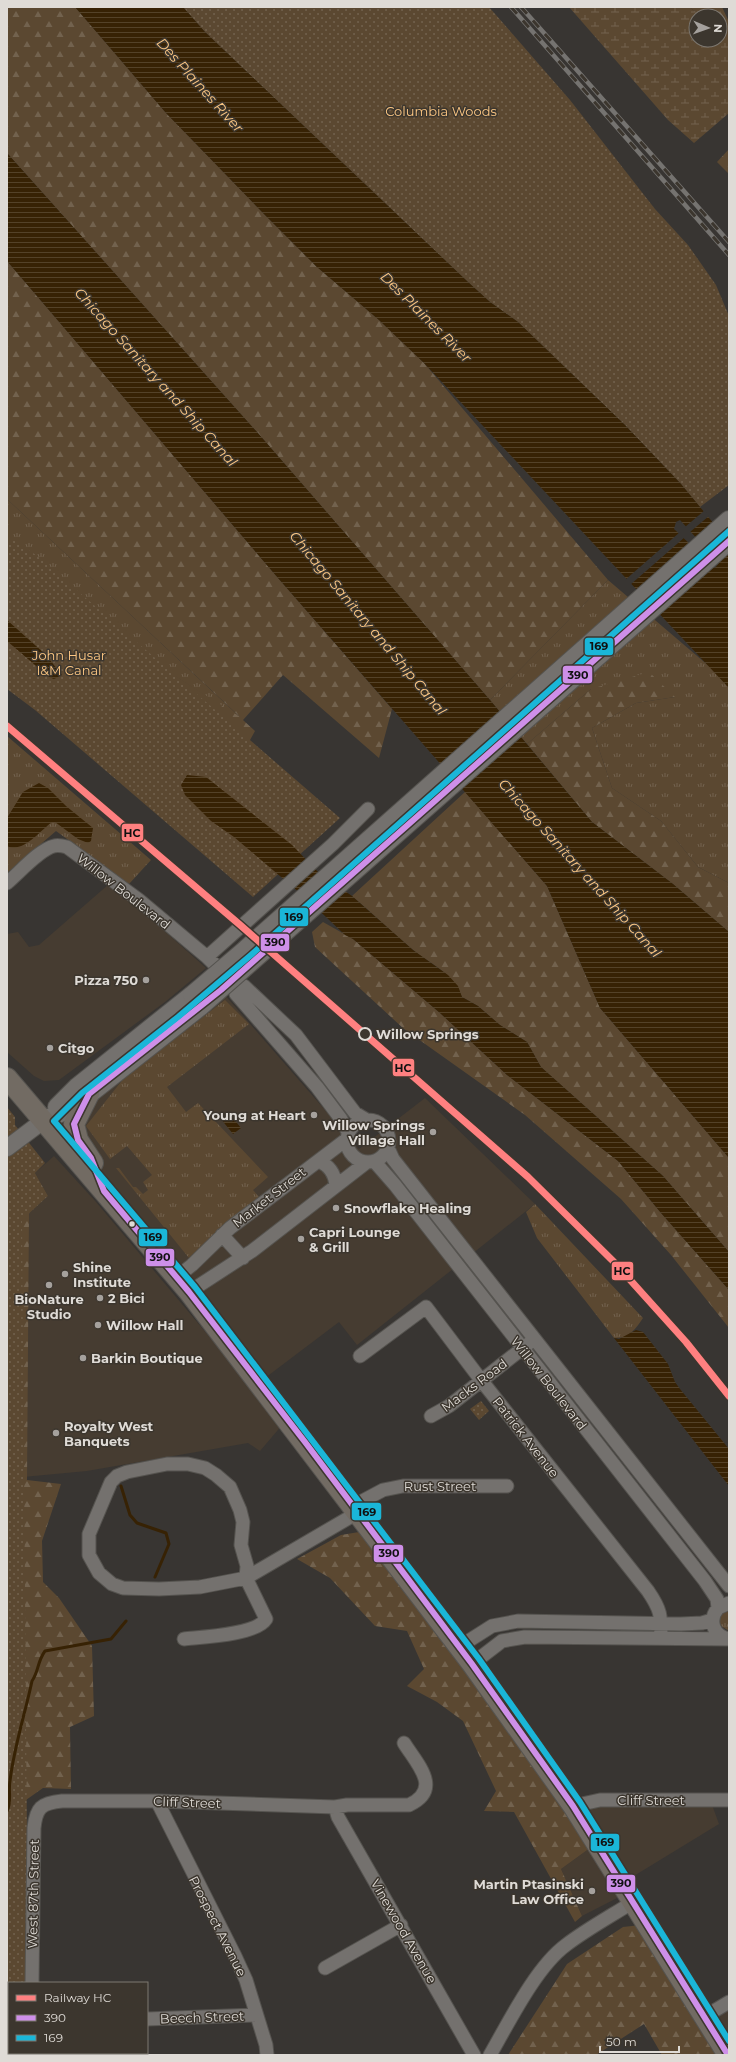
<svg xmlns="http://www.w3.org/2000/svg" width="736" height="2062" viewBox="0 0 736 2062" font-family="Montserrat,sans-serif">
	<style>
		.built { fill: #463c31 }
		.grass { fill: url(#grass-tufts) }
		.forest { fill: url(#forest-firs) }
		.wetland { fill: url(#wetland-marsh) }
		.park { fill: url(#park-dots) }
		.water { fill: url(#water-rules); fill-rule: evenodd }
		.pier { fill: #383532 }
		.lines { fill: none; stroke-linecap: round; stroke-linejoin: round }
		.stream { stroke: #372204; stroke-width: 3 }
		.minor-casing { stroke: #55534f; stroke-width: 15 }
		.tertiary-casing { stroke: #55534f; stroke-width: 18 }
		.secondary-casing { stroke: #55534f; stroke-width: 20 }
		.primary-casing { stroke: #55534f; stroke-width: 22 }
		.minor { stroke: #74716e; stroke-width: 13 }
		.tertiary { stroke: #74716e; stroke-width: 16 }
		.secondary { stroke: #74716e; stroke-width: 18 }
		.primary { stroke: #726b63; stroke-width: 20 }
		.rail-casing { stroke: #757370; stroke-width: 4.5 }
		.rail { stroke: #3c362e; stroke-width: 3; stroke-dasharray: 9; stroke-linecap: butt }
		.secondary-bridge-casing { stroke: #55534f; stroke-width: 20; stroke-linecap: butt }
		.secondary-bridge { stroke: #74716e; stroke-width: 18 }
		.bus-1-casing { stroke: #3c362e; stroke-width: 9 }
		.bus-2-casing { stroke: #3c362e; stroke-width: 9 }
		.bus-1 { stroke: #ce8fe9; stroke-width: 6 }
		.bus-2 { stroke: #1ab6d8; stroke-width: 6 }
		.rail-1-casing { stroke: #3c362e; stroke-width: 10 }
		.rail-1 { stroke: #ff8080; stroke-width: 7 }
		.poi-dot { fill: #a5a19d; stroke: #3c362e; stroke-width: 1.5 }
		.stop-dot { fill: #3c362e; stroke: #dfdbd6; stroke-width: 2 }
		.bus-dot { fill: #dfdbd6; stroke: #3c362e; stroke-width: 1.5 }
		.labels { text-anchor: middle; stroke-width: 3; stroke-linejoin: round; paint-order: stroke }
		.park-label { font-size: 13px; fill: #fdc783; stroke: #3c362e }
		.street-label { font-size: 13px; fill: #dfdbd6; stroke: #3c362e }
		.poi-label { font-size: 13px; font-weight: bold; fill: #dfdbd6; stroke: #3c362e; text-anchor: start }
		.stop-label { font-size: 13px; font-weight: bold; fill: #dfdbd6; stroke: #3c362e; text-anchor: start }
		.water-label { font-size: 14px; font-style: italic; fill: #fcc783; stroke: #3c362e }
		.line-badge { stroke: #3c362e; stroke-width: 1.5 }
		.pale-badge-label { font-size: 11px; text-anchor: middle; font-weight: bold; fill: #111 }
	</style>
	<defs>
		<pattern id="grass-tufts" width="24" height="20" patternUnits="userSpaceOnUse"><rect width="24" height="20" fill="#5b4831"/><path d="M3 7l-1-3M5 7V3M7 7l1-3M15 17l-1-3M17 17v-4M19 17l1-3" fill="none" stroke="#72624e"/></pattern>
		<pattern id="forest-firs" width="22" height="20" patternUnits="userSpaceOnUse"><rect width="22" height="20" fill="#5b4831"/><path d="M5 1l3.5 6h-7zM16 11l3.5 6h-7z" fill="#72624e"/></pattern>
		<pattern id="wetland-marsh" width="20" height="14" patternUnits="userSpaceOnUse"><rect width="20" height="14" fill="#5b4831"/><path d="M1 5h8M5 5V1M11 12h8M15 12V8" fill="none" stroke="#72624e"/></pattern>
		<pattern id="park-dots" width="8" height="8" patternUnits="userSpaceOnUse"><rect width="8" height="8" fill="#5b4831"/><path d="M2 2h.1M6 6h.1" fill="none" stroke="#72624e" stroke-width="1.8" stroke-linecap="round"/></pattern>
		<pattern id="water-rules" width="6" height="5" patternUnits="userSpaceOnUse"><rect width="6" height="5" fill="#372204"/><path d="M0 2.5h6" fill="none" stroke="#544228"/></pattern>
	</defs>
	<rect width="100%" height="100%" fill="#383532"/>
	<!-- built -->
	<path class="built" d="M109 884 159 926 206 968 165 1002 59 1080 44 1081 34 1076 7 1052V934L18 932 29 947 39 945Z
		M224 994 359 1149 425 1098 535 1204 357 1345 339 1322 261 1381 50 1122Z
		M54 1156 96 1202 283 1424 260 1451 248 1443 87 1471 23 1477 22 1220 48 1196 35 1173Z
		M574 1801 711 1802 719 1824 624 1882 621 1896 582 1916 561 1869 590 1848Z
		M729 1998V2050L706 2012Z"/>
	<!-- grass -->
	<path class="grass" d="M7 499 243 720 144 656 7 548Z
		M608 580 710 667 729 688V883L698 867 661 821 612 788 592 728 636 703 675 697 591 689 527 744 490 700Z
		M7 736 151 860 129 884 56 831 7 873Z
		M225 1000 249 1024 167 1087 186 1112 198 1103 268 1177 253 1190 259 1197 189 1258 116 1168H119L133 1187H136L143 1194 148 1190 143 1182 152 1175 127 1146 110 1159 86 1126 124 1078Z
		M535 1204 643 1318C636 1329 628 1339 614 1338L537 1238 526 1212Z
		M729 1608V1631L721 1626C717 1617 722 1612 729 1608Z"/>
	<!-- forest -->
	<path class="forest" d="M7 7H75L166 113 263 213 317 267 379 320 424 363 608 580 490 700 257 432 7 153Z
		M689 7H722L729 22V35L720 29V16H702Z
		M729 149V174L717 162Z
		M7 261 278 578 392 709 379 758 283 675 243 720 255 731 245 749 144 656 240 717 7 499Z
		M649 672 675 697 636 703 592 728 612 788 661 821 698 867 729 883V932L673 884 592 822 527 744 591 689Z
		M465 792 547 886 600 1008 729 1158V1252L663 1176 541 1067 527 1042 500 1025 478 1006 462 997C454 973 430 964 412 949 392 932 372 913 352 896Z
		M323 922 353 939 440 1013 507 1075 618 1161 661 1213 729 1290V1328L671 1255 621 1199 525 1115 404 1029 315 947 312 932Z
		M7 1169 29 1209 27 1480 61 1484 42 1541 43 1582 59 1598 92 1646 94 1716 70 1727 71 1789 43 1788 16 1807 9 1983V2053L7 2055Z
		M365 1531 489 1695 590 1848 561 1869 582 1916 575 1922 514 1812 484 1811 496 1791 463 1721 437 1702 407 1686 424 1669 407 1631 375 1626 330 1578 297 1559 341 1535Z
		M641 1925 724 2055H662L644 2024 596 2055H508L567 1964 623 1927Z"/>
	<!-- wetland -->
	<path class="wetland" d="M569 7H689L702 16H696V40H720V29L729 35V113L694 143 668 120Z"/>
	<!-- park -->
	<path class="park" d="M183 7H489L570 100 655 209 688 245 716 285 729 316V485L700 507 681 484 625 425 518 322 490 302 468 282 205 32Z
		M7 539 13 543V540L36 555 340 818 253 897 35 710 7 689Z
		M7 1107 15 1117V1125L45 1163 35 1173 48 1196 22 1220 27 1843 25 1983H9V2053H24L23 2055H7Z
		M481 1401 489 1411 479 1420 470 1409Z"/>
	<!-- water -->
	<path class="water" d="M75 7H183L205 32 468 282 490 302 518 322 625 425 681 484 729 542V688L424 363 379 320 317 267 263 213 166 113ZM680 520 719 563 715 568 674 529 676 522Z
		M7 153 257 432 490 700 592 822 673 884 729 932V1158L600 1008 547 886 278 578 7 261Z
		M7 620 45 654 62 675 54 679 49 677 7 641Z
		M187 775 206 777 292 845 318 872 352 896 413 950 448 975 458 986 462 997 478 1006 500 1025 527 1042 541 1067 663 1176 729 1252V1290L661 1213 618 1161 507 1075 440 1013 353 939 345 935 307 899 234 837 211 821 185 795 181 785Z
		M39 783 48 788 66 806 93 828 91 841 88 843 78 839 55 822H52C40 831 22 854 7 846V818L23 792Z
		M229 1113 241 1128 233 1134 221 1119Z
		M636 1330 643 1332 668 1364 675 1382 680 1389 729 1449V1486L614 1338 619 1339Z"/>
	<!-- pier -->
	<path class="pier" d="M705 510 709 516 690 532 685 527Z
		M680 532 685 537 630 585 625 580Z"/>
	<g class="lines">
		<!-- stream -->
		<path class="stream" d="M121 1486 130 1515 137 1523 166 1533 169 1544 155 1577
			M7 1811C12 1802 8 1790 10 1781 14 1747 25 1714 32 1681 39 1671 37 1662 45 1651L111 1639 126 1621"/>
		<!-- minor casing -->
		<g class="minor-casing">
			<path id="minor" d="M7 883C19 873 40 849 54 846 58 845 63 846 67 847L139 900 207 957 235 984 236 994 317 1087 341 1119 348 1132
				M207 957 333 844 368 809
				M235 984 244 986 296 1035 355 1113 365 1119
				M347 1141a21 21 0 1 1 42 0a21 21 0 1 1-42 0Z
				M388 1148 393 1159 729 1586
				M318 1161C329 1165 335 1174 336 1186
				M374 1161 395 1185 705 1581 717 1599 718 1608
				M222 1235 243 1258
				M177 1277 192 1265 230 1228 347 1139
				M189 1292 252 1251 367 1162
				M360 1356 426 1307 481 1380 648 1591C661 1610 661 1615 661 1638
				M431 1416 449 1406 528 1344
				M353 1506 383 1490 403 1486H507
				M729 1603 718 1608C708 1620 713 1636 729 1639
				M184 1639C202 1637 256 1635 266 1619L246 1578 247 1566 241 1545 243 1522 240 1510 230 1487 216 1475 205 1468 188 1464H167L127 1472 117 1476 111 1482 89 1534V1555L99 1573 112 1584 123 1588 159 1589 200 1587 246 1578 357 1513
				M459 1647 492 1626 518 1621 681 1624 702 1623 712 1620
				M472 1664 502 1641 525 1637 729 1639
				M157 1801 235 1956 246 1980 266 2045 267 2055
				M573 1806 600 1800H729
				M335 1807 338 1817 474 2055
				M325 1968 401 1925
				M32 1983 34 1828C36 1808 41 1803 62 1801H157L335 1807 347 1805H409C443 1789 417 1764 404 1743
				M704 2017 729 2002
				M147 2019 256 2015
				M30 2055V2053
				M490 2055C509 2022 536 1967 566 1945 587 1929 611 1916 633 1902"/>
		</g>
		<!-- tertiary casing -->
		<g class="tertiary-casing">
			<path id="tertiary" d="M7 1148 43 1121"/>
		</g>
		<!-- secondary casing -->
		<g class="secondary-casing">
			<path id="secondary" d="M246 949 729 520
				M57 1107 77 1087 192 995
				M43 1121 73 1107 201 1006"/>
		</g>
		<!-- primary casing -->
		<g class="primary-casing">
			<path id="primary" d="M7 1078 189 1292 472 1664 573 1806 728 2055
				M89 1094 74 1124 78 1140 93 1163"/>
		</g>
		<!-- minor -->
		<use href="#minor" class="minor"/>
		<!-- tertiary -->
		<use href="#tertiary" class="tertiary"/>
		<!-- secondary -->
		<use href="#secondary" class="secondary"/>
		<!-- primary -->
		<use href="#primary" class="primary"/>
		<!-- rail casing -->
		<g class="rail-casing">
			<path id="rail" d="M511 7 729 255
				M521 7 729 242"/>
		</g>
		<!-- rail -->
		<use href="#rail" class="rail"/>
		<!-- secondary-bridge casing -->
		<g class="secondary-bridge-casing">
			<path id="secondary-bridge" d="M192 995 246 949
				M201 1006 729 541"/>
		</g>
		<!-- secondary-bridge -->
		<use href="#secondary-bridge" class="secondary-bridge"/>
		<!-- bus-1 casing -->
		<g class="bus-1-casing">
			<path id="bus-1" d="M728 2055 573 1806 472 1664 305 1442 189 1292 104 1191 91 1158 78 1140 74 1124 89 1094 221 990 729 541"/>
		</g>
		<!-- bus-2 casing -->
		<g class="bus-2-casing">
			<path id="bus-2" d="M729 531 251 955 178 1017 82 1093 54 1121 195 1287 479 1659 580 1802 729 2041"/>
		</g>
		<!-- bus-1 -->
		<use href="#bus-1" class="bus-1"/>
		<!-- bus-2 -->
		<use href="#bus-2" class="bus-2"/>
		<!-- rail-1 casing -->
		<g class="rail-1-casing">
			<path id="rail-1" d="M7 726 239 924 528 1177 614 1262 686 1342 729 1396"/>
		</g>
		<!-- rail-1 -->
		<use href="#rail-1" class="rail-1"/>
	</g>
	<!-- markers -->
	<g class="poi-dot">
		<circle cx="146" cy="980" r="4"/>
		<circle cx="50" cy="1048" r="4"/>
		<circle cx="314" cy="1115" r="4"/>
		<circle cx="433" cy="1132" r="4"/>
		<circle cx="336" cy="1208" r="4"/>
		<circle cx="301" cy="1239" r="4"/>
		<circle cx="65" cy="1274" r="4"/>
		<circle cx="49" cy="1285" r="4"/>
		<circle cx="100" cy="1298" r="4"/>
		<circle cx="98" cy="1325" r="4"/>
		<circle cx="83" cy="1358" r="4"/>
		<circle cx="56" cy="1433" r="4"/>
		<circle cx="592" cy="1891" r="4"/>
	</g>
	<circle class="stop-dot" cx="365" cy="1034" r="6"/>
	<circle class="bus-dot" cx="132" cy="1224" r="3.5"/>
	<g class="labels">
		<!-- park labels -->
		<g class="park-label">
			<text x="441" y="116">Columbia Woods</text>
			<text x="69" y="660">John Husar<tspan x="69" dy="15">I&amp;M Canal</tspan></text>
		</g>
		<!-- street labels -->
		<g class="street-label">
			<text transform="translate(124 891) rotate(38)" y="5">Willow Boulevard</text>
			<text transform="translate(269 1197) rotate(-38)" y="5">Market Street</text>
			<text transform="translate(549 1383) rotate(52)" y="5">Willow Boulevard</text>
			<text transform="translate(474 1385) rotate(-37)" y="5">Macks Road</text>
			<text transform="translate(526 1437) rotate(52)" y="5">Patrick Avenue</text>
			<text x="440" y="1491">Rust Street</text>
			<text x="651" y="1805">Cliff Street</text>
			<text transform="translate(187 1802) rotate(2)" y="5">Cliff Street</text>
			<text transform="translate(33 1894) rotate(-89)" y="5">West 87th Street</text>
			<text transform="translate(218 1926) rotate(63)" y="5">Prospect Avenue</text>
			<text transform="translate(404 1931) rotate(60)" y="5">Vinewood Avenue</text>
			<text transform="translate(202 2017) rotate(-2)" y="5">Beech Street</text>
		</g>
		<!-- poi labels -->
		<g class="poi-label">
			<text x="138" y="985" text-anchor="end">Pizza 750</text>
			<text x="58" y="1053">Citgo</text>
			<text x="306" y="1120" text-anchor="end">Young at Heart</text>
			<text x="425" y="1130" text-anchor="end">Willow Springs<tspan x="425" dy="15">Village Hall</tspan></text>
			<text x="344" y="1213">Snowflake Healing</text>
			<text x="309" y="1237">Capri Lounge<tspan x="309" dy="15">&amp; Grill</tspan></text>
			<text x="73" y="1272">Shine<tspan x="73" dy="15">Institute</tspan></text>
			<text x="108" y="1303">2 Bici</text>
			<text x="49" y="1304" text-anchor="middle">BioNature<tspan x="49" dy="15">Studio</tspan></text>
			<text x="106" y="1330">Willow Hall</text>
			<text x="91" y="1363">Barkin Boutique</text>
			<text x="64" y="1431">Royalty West<tspan x="64" dy="15">Banquets</tspan></text>
			<text x="584" y="1889" text-anchor="end">Martin Ptasinski<tspan x="584" dy="15">Law Office</tspan></text>
		</g>
		<!-- stop labels -->
		<g class="stop-label">
			<text x="376" y="1039">Willow Springs</text>
		</g>
		<!-- water labels -->
		<g class="water-label">
			<text transform="translate(200 85) rotate(48)" y="5">Des Plaines River</text>
			<text transform="translate(426 317) rotate(45)" y="5">Des Plaines River</text>
			<text transform="translate(156 377) rotate(48)" y="5">Chicago Sanitary and Ship Canal</text>
			<text transform="translate(368 623) rotate(50)" y="5">Chicago Sanitary and Ship Canal</text>
			<text transform="translate(580 868) rotate(48)" y="5">Chicago Sanitary and Ship Canal</text>
		</g>
	</g>
	<g class="line-badge">
		<rect x="584" y="637" width="30" height="19" rx="4" fill="#1ab6d8"/>
		<rect x="562" y="665" width="31" height="19" rx="4" fill="#ce8fe9"/>
		<rect x="121" y="823" width="23" height="19" rx="4" fill="#ff8080"/>
		<rect x="279" y="907" width="30" height="20" rx="4" fill="#1ab6d8"/>
		<rect x="260" y="933" width="30" height="19" rx="4" fill="#ce8fe9"/>
		<rect x="392" y="1058" width="23" height="19" rx="4" fill="#ff8080"/>
		<rect x="138" y="1228" width="30" height="19" rx="4" fill="#1ab6d8"/>
		<rect x="145" y="1248" width="30" height="19" rx="4" fill="#ce8fe9"/>
		<rect x="611" y="1261" width="23" height="20" rx="4" fill="#ff8080"/>
		<rect x="351" y="1502" width="31" height="19" rx="4" fill="#1ab6d8"/>
		<rect x="373" y="1544" width="31" height="19" rx="4" fill="#ce8fe9"/>
		<rect x="590" y="1833" width="30" height="19" rx="4" fill="#1ab6d8"/>
		<rect x="606" y="1874" width="30" height="19" rx="4" fill="#ce8fe9"/>
	</g>
	<g class="pale-badge-label">
		<text x="599" y="650">169</text>
		<text x="578" y="679">390</text>
		<text x="132" y="837">HC</text>
		<text x="294" y="921">169</text>
		<text x="275" y="946">390</text>
		<text x="403" y="1072">HC</text>
		<text x="153" y="1241">169</text>
		<text x="160" y="1261">390</text>
		<text x="622" y="1275">HC</text>
		<text x="367" y="1516">169</text>
		<text x="389" y="1557">390</text>
		<text x="605" y="1846">169</text>
		<text x="621" y="1887">390</text>
	</g>
	<!-- border -->
	<rect width="736" height="2062" fill="none" stroke="#dfdbd6" stroke-width="16"/>
	<!-- legend -->
	<rect x="8" y="1982" width="140" height="72" fill="#3c362e" stroke="#7d7871"/>
	<rect x="16" y="1995" width="20" height="6" fill="#ff8080" stroke="#7d7871"/>
	<text x="44" y="2002" font-size="12" fill="#dfdbd6">Railway HC</text>
	<rect x="16" y="2015" width="20" height="6" fill="#ce8fe9" stroke="#7d7871"/>
	<text x="44" y="2022" font-size="12" fill="#dfdbd6">390</text>
	<rect x="16" y="2035" width="20" height="6" fill="#1ab6d8" stroke="#7d7871"/>
	<text x="44" y="2042" font-size="12" fill="#dfdbd6">169</text>
	<!-- north arrow -->
	<g transform="translate(708 28) rotate(92)"><circle r="19" fill="#3c362e" stroke="#7d7871"/>
	<path d="M0-3L7 15L0 10L-7 15Z" fill="#a5a19d"/>
	<text y="-6" font-size="11" font-weight="bold" text-anchor="middle" fill="#dfdbd6">N</text>
	</g>
	<!-- scale -->
	<path d="M600 2046v6h79v-6" fill="none" stroke="#dfdbd6" stroke-width="2"/>
	<text x="606" y="2046" font-size="12" fill="#dfdbd6" stroke="#3c362e" stroke-width="3" paint-order="stroke">50 m</text>
</svg>
